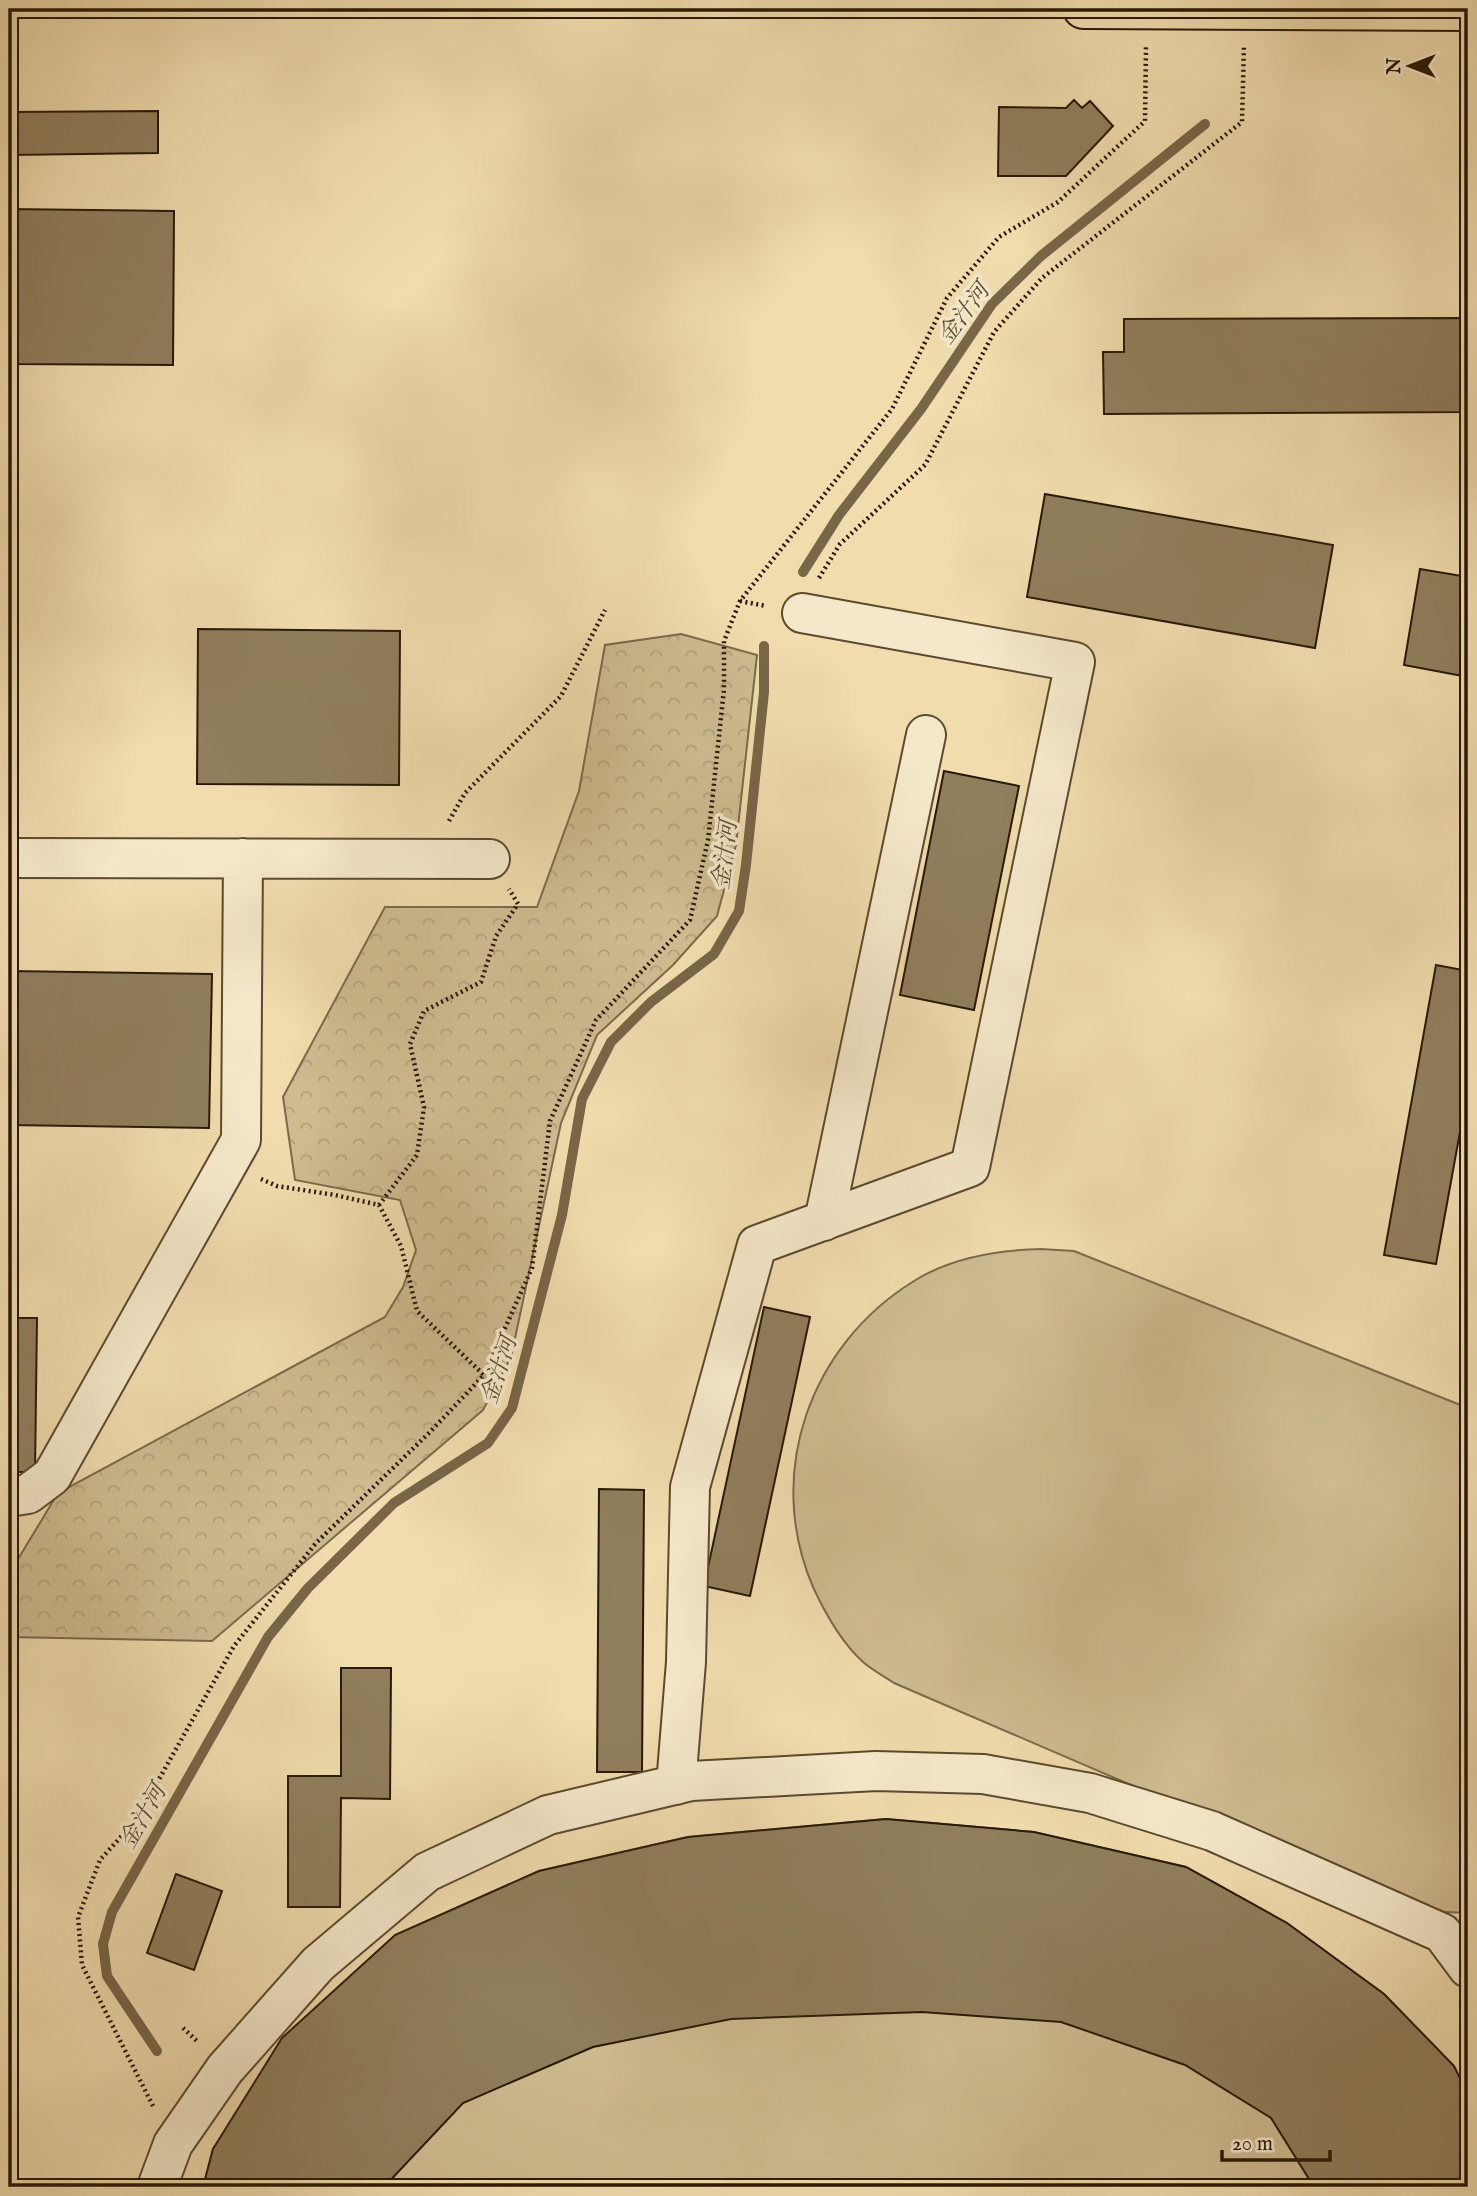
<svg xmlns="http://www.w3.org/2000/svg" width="1477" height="2196" viewBox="0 0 1477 2196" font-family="'IM FELL English','Noto Serif SC',serif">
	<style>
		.forest { fill: url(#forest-crowns); stroke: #7c6a4a; stroke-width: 2 }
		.green { fill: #cebb90; stroke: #7c6a4a; stroke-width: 2 }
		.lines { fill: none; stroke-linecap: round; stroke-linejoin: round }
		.stream { stroke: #786647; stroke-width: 10 }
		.building { fill: #907e5c; stroke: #291904; stroke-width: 2 }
		.minor-casing { stroke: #5b4a2e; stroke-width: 42 }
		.major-casing { stroke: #291904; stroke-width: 42 }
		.path { stroke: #291904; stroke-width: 4.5; stroke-dasharray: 2 3.5; stroke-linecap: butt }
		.minor { stroke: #f5e8ca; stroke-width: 38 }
		.major { stroke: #f0dcad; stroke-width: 38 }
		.labels { text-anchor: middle; stroke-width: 7; stroke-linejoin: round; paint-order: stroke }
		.water-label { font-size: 23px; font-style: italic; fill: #5d4d31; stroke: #f5e8ca }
	</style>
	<defs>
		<pattern id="forest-crowns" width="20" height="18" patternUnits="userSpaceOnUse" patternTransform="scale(1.75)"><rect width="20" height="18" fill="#cebb90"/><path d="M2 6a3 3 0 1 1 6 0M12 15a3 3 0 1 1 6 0" fill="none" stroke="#b1a07b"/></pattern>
	</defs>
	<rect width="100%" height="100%" fill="#f0dcad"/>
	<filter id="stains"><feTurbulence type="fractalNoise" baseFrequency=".00286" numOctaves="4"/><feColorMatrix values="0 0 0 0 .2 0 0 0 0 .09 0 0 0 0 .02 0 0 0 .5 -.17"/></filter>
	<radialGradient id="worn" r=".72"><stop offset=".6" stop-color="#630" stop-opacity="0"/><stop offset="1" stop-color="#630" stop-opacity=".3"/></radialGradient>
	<!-- forest -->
	<path class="forest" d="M681 634 757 655 736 845 717 916 673 965 597 1035 561 1123 511 1357 483 1410 212 1641 9 1637V1574L58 1493 385 1317 403 1287 416 1250 400 1200 295 1180 283 1097 385 907H537L579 791 605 645Z"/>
	<!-- green -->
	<path class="green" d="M1041 1249 1074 1251 1468 1408V1913L1424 1911 894 1683C884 1676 872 1670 863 1662 841 1642 825 1613 813 1587 764 1473 810 1345 914 1281 952 1257 997 1250 1041 1249Z
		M886 1819 1034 1832 1186 1867 1287 1923 1384 1994 1454 2066 1468 2095V2187H203L213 2149 395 1935 539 1871 688 1837Z"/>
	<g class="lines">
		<!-- stream -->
		<path class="stream" d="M803 572 839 515 921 409 992 304 1041 256 1205 124
			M157 2051 107 1976 103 1944 112 1912 268 1637 308 1588 394 1503 488 1443 512 1408 562 1215 582 1099 611 1042 651 1002 714 954 739 911 746 865 764 692V646"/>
	</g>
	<!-- building -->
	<path class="building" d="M1074 100 1082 108 1090 101 1113 126 1066 176H998L999 107 1066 108Z
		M158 111V153L9 155V112Z
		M9 209 174 211 173 365 9 364Z
		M1468 318V412L1104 414 1103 352H1124V319Z
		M1045 494 1333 545 1315 648 1027 597Z
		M1420 569 1468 577V677L1404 665Z
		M198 629 400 631 399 785 197 784Z
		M944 771 1019 786 974 1010 900 995Z
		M1436 965 1468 971V1088L1436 1264 1384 1255Z
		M9 971 212 974 209 1128 9 1125Z
		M764 1307 810 1317 750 1596 704 1586Z
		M9 1318H37L35 1472H9Z
		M599 1489 644 1490 642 1772H597Z
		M341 1668H391L390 1799 341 1798 340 1907H288V1776H341Z
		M9 1702H14L12 2187H9Z
		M886 1819 1034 1832 1186 1867 1287 1923 1384 1994 1454 2066 1468 2095V2187H1314L1271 2118 1185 2065 1061 2022 922 2012 731 2019 593 2047 463 2103 384 2187H203L213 2149 282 2038 395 1935 539 1871 688 1837Z
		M176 1874 222 1891 194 1970 147 1953Z"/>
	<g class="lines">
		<!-- minor casing -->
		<g class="minor-casing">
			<path id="minor" d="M9 858 490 859
				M824 1221 926 735
				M9 1497 28 1494 52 1476 241 1140 243 858
				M676 1785 686 1662 690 1487 757 1245 970 1167 1075 662 802 613
				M157 2187 173 2144 225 2069 318 1964 427 1872 548 1815 691 1781 876 1771 983 1774 1090 1793 1212 1831 1442 1933 1468 1968"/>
		</g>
		<!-- major casing -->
		<g class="major-casing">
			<path id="major" d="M1083 9 1468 11"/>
		</g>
		<!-- path -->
		<path class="path" d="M819 578 840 544 925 465 994 332 1042 278 1242 122 1244 45
			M740 601 766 606
			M449 821 465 793 561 696 605 610
			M261 1179 277 1186 335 1195 379 1205 401 1246 417 1311 484 1375
			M379 1205 417 1155 424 1107 410 1044 424 1011 481 982 496 936 518 904 509 889
			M183 2028 198 2042
			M153 2106 82 1965 78 1917 100 1860 136 1820 234 1646 316 1543 429 1433 484 1375 532 1268 550 1121 596 1020 690 920 708 840 724 689V641L740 601 892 409 947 298 999 237 1058 202 1145 121 1146 45"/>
		<!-- minor -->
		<use href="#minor" class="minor"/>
		<!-- major -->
		<use href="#major" class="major"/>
	</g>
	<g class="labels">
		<!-- water labels -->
		<g class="water-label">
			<text transform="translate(963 313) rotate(-53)" y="8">金汁河</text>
			<text transform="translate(724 855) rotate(-83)" y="8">金汁河</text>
			<text transform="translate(498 1370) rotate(-72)" y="8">金汁河</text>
			<text transform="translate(142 1816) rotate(-60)" y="8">金汁河</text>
		</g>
	</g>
	<!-- margin -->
	<rect width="1477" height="2196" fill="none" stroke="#f0dcad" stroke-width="35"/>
	<rect x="10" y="10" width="1456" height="2175" fill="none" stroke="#291904" stroke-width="3.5"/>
	<rect x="18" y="18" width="1442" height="2161" fill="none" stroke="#291904" stroke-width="2"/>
	<!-- north arrow -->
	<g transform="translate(1410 66) rotate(270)" stroke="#f5e8ca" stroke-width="5" paint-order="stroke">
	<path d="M0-5L12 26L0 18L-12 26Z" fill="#291904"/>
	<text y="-10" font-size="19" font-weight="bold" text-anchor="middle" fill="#291904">N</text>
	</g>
	<!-- scale -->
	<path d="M1222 2150v10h108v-10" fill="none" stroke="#291904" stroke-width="3.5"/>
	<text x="1232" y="2150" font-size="21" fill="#291904" stroke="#f5e8ca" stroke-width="5" paint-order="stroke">20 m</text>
	<rect width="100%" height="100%" filter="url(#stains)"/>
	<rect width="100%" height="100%" fill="url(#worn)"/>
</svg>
